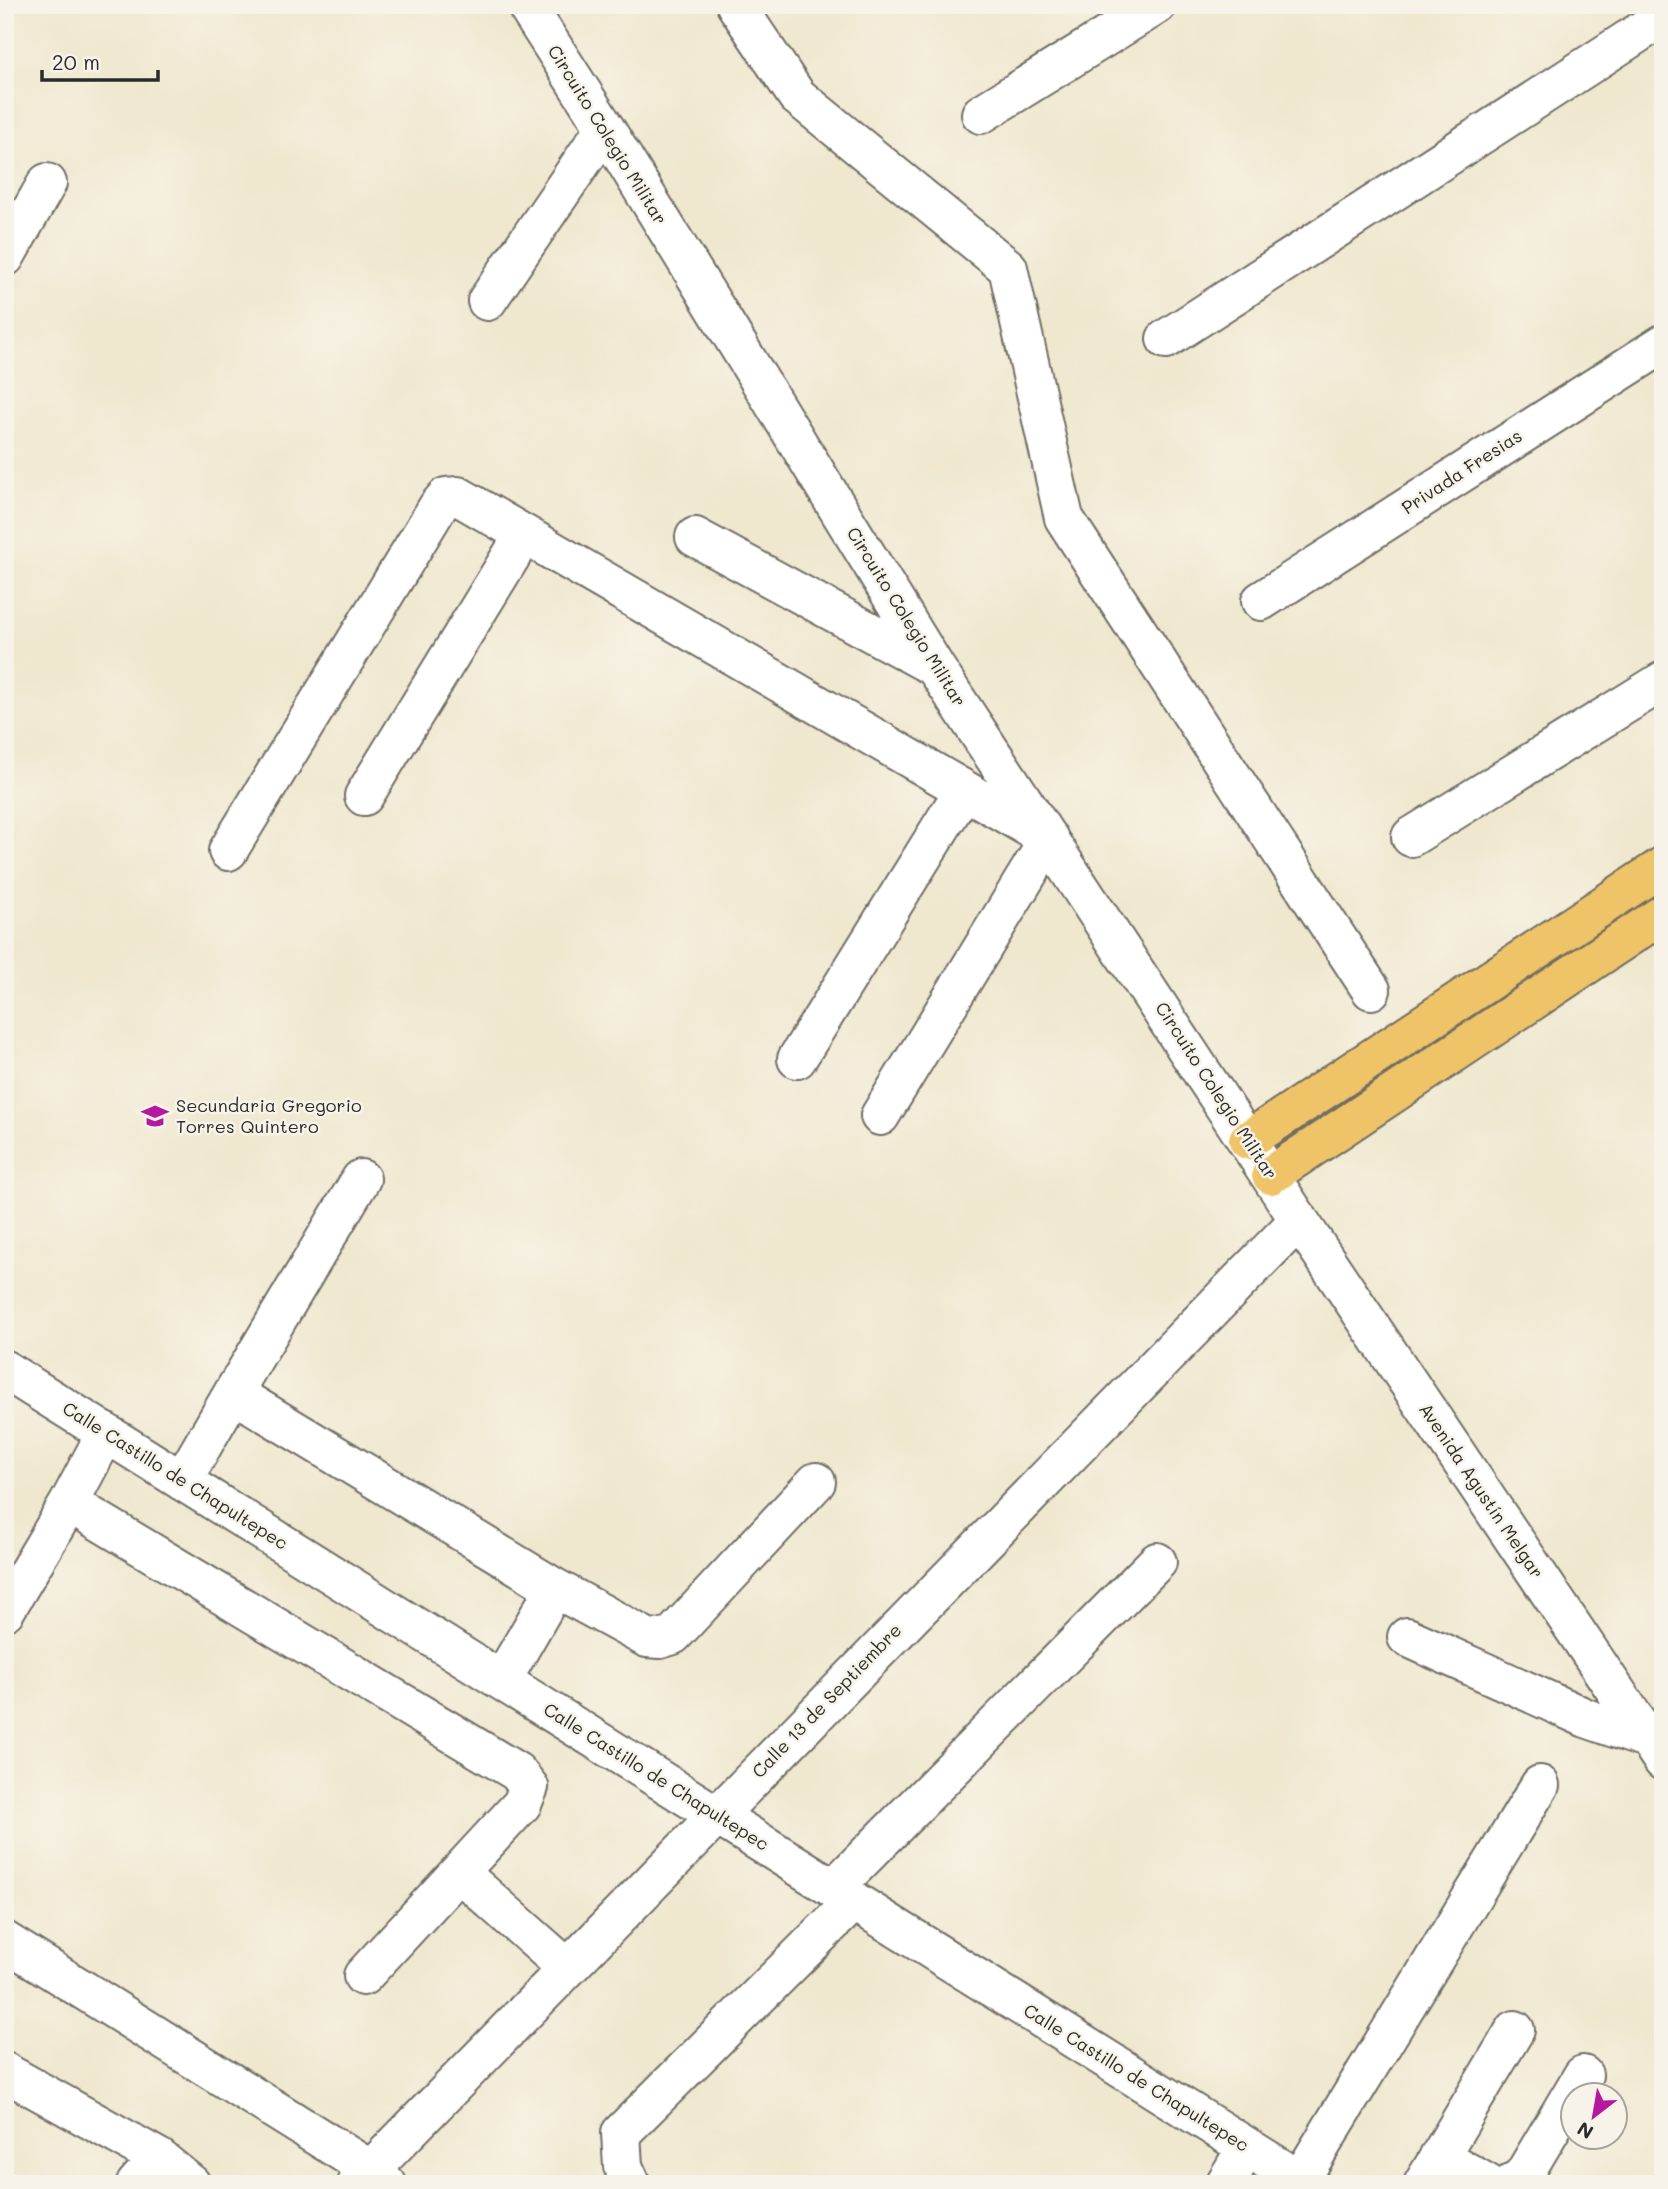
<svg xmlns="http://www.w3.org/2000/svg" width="1668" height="2189" viewBox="0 0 1668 2189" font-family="Mali,sans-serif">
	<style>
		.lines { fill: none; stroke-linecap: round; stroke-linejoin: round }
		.minor-casing { stroke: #706d64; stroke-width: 42 }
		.major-casing { stroke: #706d64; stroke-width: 42 }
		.minor { stroke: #fff; stroke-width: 38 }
		.major { stroke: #efc469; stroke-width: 38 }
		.labels { text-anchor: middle; stroke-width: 5; stroke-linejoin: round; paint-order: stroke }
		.street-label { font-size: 18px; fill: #2b2b2b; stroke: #f7f3e8 }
		.poi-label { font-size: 18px; fill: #2b2b2b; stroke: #f7f3e8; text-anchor: start }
	</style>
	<rect width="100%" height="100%" fill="#f7f3e8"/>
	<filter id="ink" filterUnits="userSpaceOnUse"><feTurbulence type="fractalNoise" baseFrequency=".0143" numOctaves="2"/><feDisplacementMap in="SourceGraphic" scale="14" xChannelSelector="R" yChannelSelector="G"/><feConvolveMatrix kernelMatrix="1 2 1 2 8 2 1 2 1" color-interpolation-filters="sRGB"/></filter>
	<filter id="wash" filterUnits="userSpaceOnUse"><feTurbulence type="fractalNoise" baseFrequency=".00686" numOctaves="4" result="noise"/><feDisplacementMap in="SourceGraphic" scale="28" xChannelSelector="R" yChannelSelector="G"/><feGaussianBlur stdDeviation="1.57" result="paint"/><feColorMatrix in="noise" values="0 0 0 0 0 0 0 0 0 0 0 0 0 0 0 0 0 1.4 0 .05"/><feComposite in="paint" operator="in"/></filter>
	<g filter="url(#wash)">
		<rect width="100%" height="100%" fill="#efe8cf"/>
	</g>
	<g filter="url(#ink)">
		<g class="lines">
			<!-- minor casing -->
			<g class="minor-casing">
				<path id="minor" d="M526 5 605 128 935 667 1299 1220 1663 1761
					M736 5 797 96 1008 268 1064 518 1371 990
					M981 114 1157 5
					M5 257 47 183
					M487 301 605 128
					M1166 339 1663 17
					M695 537 933 666
					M1261 601 1663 344
					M364 796 524 535
					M1411 837 1663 681
					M228 851 439 505 446 497 458 496 1049 839 880 1116
					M797 1059 964 790
					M361 1179 233 1393 555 1588 647 1638 660 1639 673 1635 816 1482
					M5 1370 1306 2184
					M182 1481 233 1393
					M69 1503 106 1433
					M5 1611 69 1503 517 1772 529 1787 522 1804 363 1976
					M1407 1637 1586 1718 1649 1740
					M502 1680 555 1588
					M460 1873 567 1968
					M834 1888 1157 1562
					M5 1941 371 2170 387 2184
					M5 2072 159 2158 191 2184
					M1439 2156 1488 2184
					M1300 2180 1540 1785
					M136 2184 159 2158
					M357 2184 1299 1220
					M631 2184 623 2166 621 2133 854 1901
					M1225 2184 1247 2147
					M1423 2184 1515 2030
					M1511 2184 1523 2176 1583 2075"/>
			</g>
			<!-- major casing -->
			<g class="major-casing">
				<path id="major" d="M1248 1140 1663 866
					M1271 1175 1663 914"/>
			</g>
			<!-- minor -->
			<use href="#minor" class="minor"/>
			<!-- major -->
			<use href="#major" class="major"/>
		</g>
	</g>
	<!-- icons -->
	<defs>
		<g id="school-bare" transform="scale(2.1)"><path d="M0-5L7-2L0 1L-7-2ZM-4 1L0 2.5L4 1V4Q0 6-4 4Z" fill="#b5179e" stroke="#f7f3e8" stroke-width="2.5" paint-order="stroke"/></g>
	</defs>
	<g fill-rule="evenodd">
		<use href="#school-bare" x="155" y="1116"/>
	</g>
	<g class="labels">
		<!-- street labels -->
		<g class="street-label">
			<text transform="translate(607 135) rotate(58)" y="6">Circuito Colegio Militar</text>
			<text transform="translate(1462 472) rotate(-33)" y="6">Privada Fresias</text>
			<text transform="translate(906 617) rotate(58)" y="6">Circuito Colegio Militar</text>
			<text transform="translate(1216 1091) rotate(57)" y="6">Circuito Colegio Militar</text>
			<text transform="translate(175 1476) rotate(32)" y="6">Calle Castillo de Chapultepec</text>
			<text transform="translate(1481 1491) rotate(56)" y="6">Avenida Agustín Melgar</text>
			<text transform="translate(827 1701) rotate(-46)" y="6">Calle 13 de Septiembre</text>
			<text transform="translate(656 1777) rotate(32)" y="6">Calle Castillo de Chapultepec</text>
			<text transform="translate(1136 2078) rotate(32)" y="6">Calle Castillo de Chapultepec</text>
		</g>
		<!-- poi labels -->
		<g class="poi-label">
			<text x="176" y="1112">Secundaria Gregorio<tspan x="176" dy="21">Torres Quintero</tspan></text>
		</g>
	</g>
	<!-- margin -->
	<rect width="1668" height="2189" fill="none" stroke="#f7f3e8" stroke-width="28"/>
	<!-- north arrow -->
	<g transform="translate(1594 2116) rotate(211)"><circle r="33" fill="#f7f3e8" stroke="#a5a39c" stroke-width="2"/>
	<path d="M0-5L12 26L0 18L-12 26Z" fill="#b5179e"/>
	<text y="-10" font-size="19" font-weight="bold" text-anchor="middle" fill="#2b2b2b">N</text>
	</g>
	<!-- scale -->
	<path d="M42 70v10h116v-10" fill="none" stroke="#2b2b2b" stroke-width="3.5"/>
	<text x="52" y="70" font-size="21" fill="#2b2b2b" stroke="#f7f3e8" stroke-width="5" paint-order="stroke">20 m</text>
</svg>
